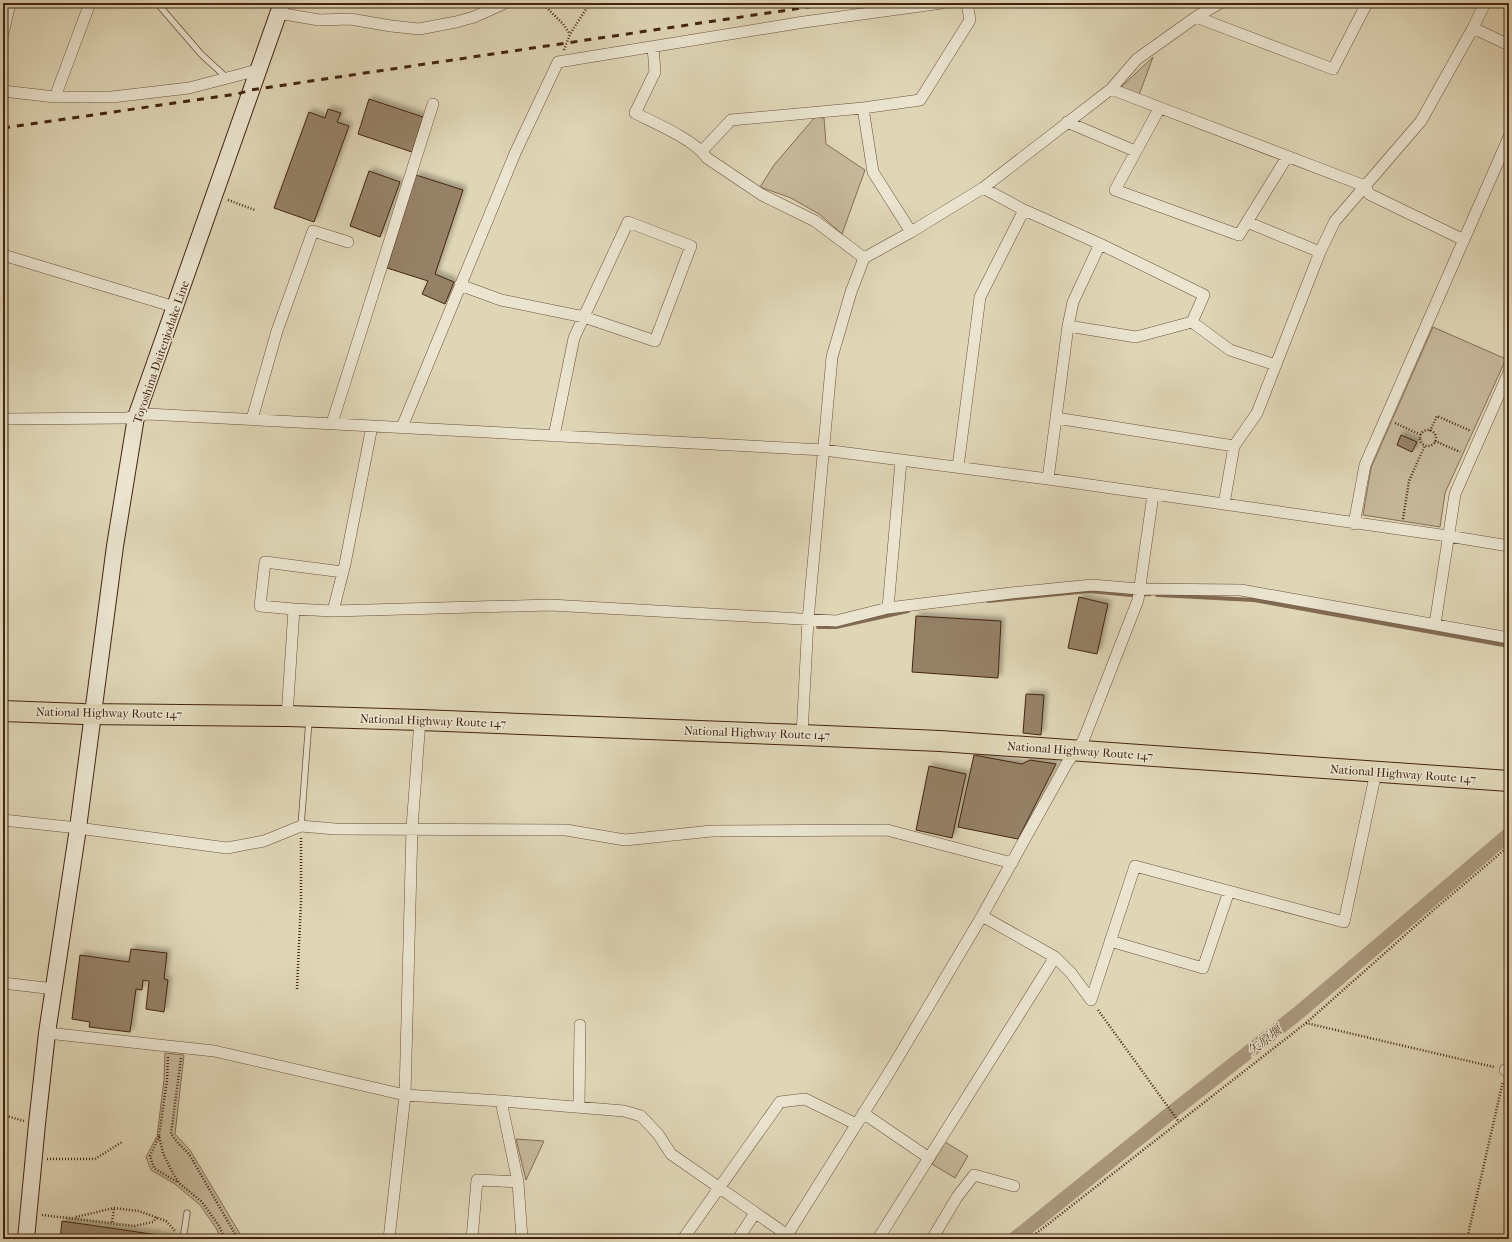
<svg xmlns="http://www.w3.org/2000/svg" width="1512" height="1242" viewBox="0 0 1512 1242" font-family="'IM FELL French Canon','Noto Serif JP',serif">
	<style>
		.green { fill: #c5b89a; stroke: #856e55 }
		.lines { fill: none; stroke-linecap: round; stroke-linejoin: round }
		.stream { stroke: #826a52; stroke-width: 4 }
		.canal { stroke: #ab997e; stroke-width: 14 }
		.building { fill: #958166; stroke: #452410; filter: url(#shadow) }
		.lane-casing { stroke: #6c503a; stroke-width: 7 }
		.street-casing { stroke: #6c503a; stroke-width: 12 }
		.secondary-casing { stroke: #452410; stroke-width: 18 }
		.highway-casing { stroke: #452410; stroke-width: 22 }
		.path { stroke: #452410; stroke-width: 2.5; stroke-dasharray: 1 2; stroke-linecap: butt }
		.lane { stroke: #eae4d0; stroke-width: 5.5 }
		.street { stroke: #eae4d0; stroke-width: 11 }
		.secondary { stroke: #eae4d0; stroke-width: 16 }
		.highway { stroke: #dfd6b6; stroke-width: 20 }
		.rail { stroke: #452410; stroke-width: 3; stroke-dasharray: 7 7; stroke-linecap: butt }
		.labels { text-anchor: middle; stroke-width: 3; stroke-linejoin: round; paint-order: stroke }
		.street-label { font-size: 12px; fill: #452410; stroke: #eae4d0 }
		.water-label { font-size: 13px; font-style: italic; fill: #644731; stroke: #eae4d0 }
	</style>
	<defs>
		<filter id="shadow"><feDropShadow dx="3.5" dy="-3.5" stdDeviation="2" flood-color="#0004"/></filter>
	</defs>
	<rect width="100%" height="100%" fill="#dfd6b6"/>
	<filter id="stains"><feTurbulence type="fractalNoise" baseFrequency=".005" numOctaves="4"/><feColorMatrix values="0 0 0 0 .2 0 0 0 0 .09 0 0 0 0 .02 0 0 0 .5 -.17"/></filter>
	<radialGradient id="worn" r=".72"><stop offset=".6" stop-color="#630" stop-opacity="0"/><stop offset="1" stop-color="#630" stop-opacity=".3"/></radialGradient>
	<!-- green -->
	<path class="green" d="M1153 57 1139 95 1120 88Z
		M815 117 824 118 826 144 865 170 842 234 819 214 791 198 760 187 774 165Z
		M1433 327 1506 359 1445 493 1440 527 1363 515 1371 468Z
		M165 1053 184 1055 175 1134 190 1150 243 1239H221L216 1228 200 1205 175 1184 151 1170 146 1157 157 1136 164 1080Z
		M516 1139 544 1141 526 1180Z
		M945 1142 968 1156 955 1178 932 1164Z"/>
	<g class="lines">
		<!-- stream -->
		<path class="stream" d="M1157 595 1254 600 1509 646
			M988 601 1089 591 1131 595 1150 594
			M818 627H836L908 611"/>
		<!-- canal -->
		<path class="canal" d="M1014 1239 1167 1116 1297 1014 1509 834"/>
	</g>
	<!-- building -->
	<path class="building" d="M369 99 423 117 412 152 358 134Z
		M328 109 341 113 337 122 349 126 314 222 274 208 309 112 325 118Z
		M369 171 400 182 380 237 350 226Z
		M416 175 463 190 435 274 454 282 445 304 422 294 428 281 387 268Z
		M1401 435 1417 442 1412 452 1397 445Z
		M1079 597 1108 604 1097 654 1068 648Z
		M916 616 1001 621 998 678 912 672Z
		M1026 694 1044 695 1041 735 1023 733Z
		M974 755 1022 764 1030 760 1056 764 1018 839 958 827Z
		M929 766 966 774 952 838 916 830Z
		M131 949 167 953 164 979 168 980 164 1012 146 1009 149 981 143 980 142 990 136 989 130 1032 89 1027 90 1022 72 1019 80 955 129 962Z
		M62 1221 179 1238 178 1239H60Z"/>
	<g class="lines">
		<!-- lane casing -->
		<g class="lane-casing">
			<path id="lane" d="M157 3 201 54 227 78
				M301 826 309 720
				M183 1239 187 1213"/>
		</g>
		<!-- street casing -->
		<g class="street-casing">
			<path id="street" d="M278 13 319 20 350 19 391 26 419 29 456 22 474 17 505 3
				M1196 17 1333 69 1367 3
				M1473 28 1509 45
				M3 34 10 3
				M653 47 655 72 635 113C655 123 695 140 707 158L762 195 815 221 864 258
				M1111 89 1365 186 1369 194 1464 240
				M3 91 55 97H112L189 88 258 70
				M55 97 90 3
				M863 108 873 172 911 232
				M1159 109 1115 190 1239 235 1287 157
				M1067 122 1135 151
				M702 151 731 120 863 108 920 100 970 20 967 3
				M983 188 1024 210 1100 244 1204 295 1192 322 1230 350 1276 365
				M1247 222 1320 252
				M3 255 175 307
				M460 285 501 300 584 317 655 341 691 246 628 222 574 338 554 436
				M1068 326 1136 337 1192 322
				M1056 418 1234 446
				M3 419 127 418 147 414 824 450 1048 479 1448 536 1509 546
				M252 419 277 331 313 231 348 242
				M332 423 433 104
				M402 427 516 151 558 62 804 22 942 3
				M958 467 980 297 1024 210
				M1048 479 1068 326 1073 302 1100 244
				M1224 504 1234 446 1257 413 1320 252 1335 221 1421 121 1473 28 1485 3
				M1354 524 1365 465 1509 137
				M343 572 265 562 260 606 294 609 333 611 550 605 836 621 888 608 1011 593 1092 585 1139 589 1241 590 1509 638
				M888 608 901 461
				M333 611 345 564 372 426
				M1435 624 1455 494 1509 372
				M287 716 294 609
				M802 735 808 620 832 357 851 292 864 258 911 232 983 188 1111 89 1137 59 1196 17 1220 3
				M3 820 78 828 227 848 264 841 301 826 335 829 566 830 625 840 712 831 887 830 1012 863
				M982 916 1055 957 1071 973 1091 1000 1135 866 1344 922 1376 772
				M1110 941 1203 968 1229 891
				M3 983 54 989
				M47 1033 214 1051 405 1095 501 1101 624 1111 641 1116 658 1134 671 1154 793 1239
				M1505 1070 1509 1071
				M501 1101 518 1182 522 1239
				M579 1107 580 1025
				M863 1113 929 1158
				M787 1235 890 1071 982 916 1067 763 1083 741 1138 600 1153 495
				M389 1239 405 1095 412 828 420 720
				M472 1239 477 1180 518 1182
				M683 1239 780 1102 805 1099 856 1124
				M738 1239 755 1213
				M878 1239 1055 957
				M932 1239 957 1197 974 1175 1014 1186"/>
		</g>
		<!-- secondary casing -->
		<g class="secondary-casing">
			<path id="secondary" d="M26 1239 37 1124 47 1033 78 828 115 546 136 417 282 3"/>
		</g>
		<!-- highway casing -->
		<g class="highway-casing">
			<path id="highway" d="M3 711 83 714 287 716 420 720 802 735 940 741 1509 781"/>
		</g>
		<!-- path -->
		<path class="path" d="M542 3 563 24 570 34
			M564 50 570 34 590 3
			M228 200 255 210
			M1395 423 1421 435
			M1420 438a8 8 0 1 1 16 0a8 8 0 1 1-16 0Z
			M1430 431 1437 416 1471 431
			M1435 441 1460 452
			M1403 519 1409 481 1425 445
			M297 989 301 901V838
			M1098 1010 1179 1122
			M1306 1023 1430 913 1509 846
			M168 1057 167 1080 159 1136 163 1153 171 1170 179 1183 202 1202 219 1226 225 1239
			M181 1058 171 1134 178 1143 189 1154 238 1239
			M3 1115 24 1121
			M159 1136 150 1156 154 1168 177 1182
			M47 1159H95L122 1142
			M42 1215 134 1226 153 1222 157 1217
			M76 1217 114 1208 139 1211 166 1221 175 1231
			M112 1222 114 1208
			M1029 1239 1306 1023 1494 1067
			M1467 1239 1503 1081"/>
		<!-- lane -->
		<use href="#lane" class="lane"/>
		<!-- street -->
		<use href="#street" class="street"/>
		<!-- secondary -->
		<use href="#secondary" class="secondary"/>
		<!-- highway -->
		<use href="#highway" class="highway"/>
		<!-- rail -->
		<path class="rail" d="M3 128 237 94 251 90 835 3"/>
	</g>
	<g class="labels">
		<!-- street labels -->
		<g class="street-label">
			<text transform="translate(161 352) rotate(-71)" y="4">Toyoshina-Daitenjodake Line</text>
			<text transform="translate(109 713) rotate(1)" y="4">National Highway Route 147</text>
			<text transform="translate(433 721) rotate(2)" y="4">National Highway Route 147</text>
			<text transform="translate(757 733) rotate(2)" y="4">National Highway Route 147</text>
			<text transform="translate(1080 751) rotate(4)" y="4">National Highway Route 147</text>
			<text transform="translate(1403 774) rotate(4)" y="4">National Highway Route 147</text>
		</g>
		<!-- water labels -->
		<g class="water-label">
			<text transform="translate(1264 1040) rotate(-38)" y="5">矢原堰</text>
		</g>
	</g>
	<!-- margin -->
	<rect width="1512" height="1242" fill="none" stroke="#dfd6b6" stroke-width="16"/>
	<rect x="4" y="4" width="1504" height="1234" fill="none" stroke="#452410" stroke-width="2"/>
	<rect x="8" y="8" width="1496" height="1226" fill="none" stroke="#452410"/>
	<rect width="100%" height="100%" filter="url(#stains)"/>
	<rect width="100%" height="100%" fill="url(#worn)"/>
</svg>
